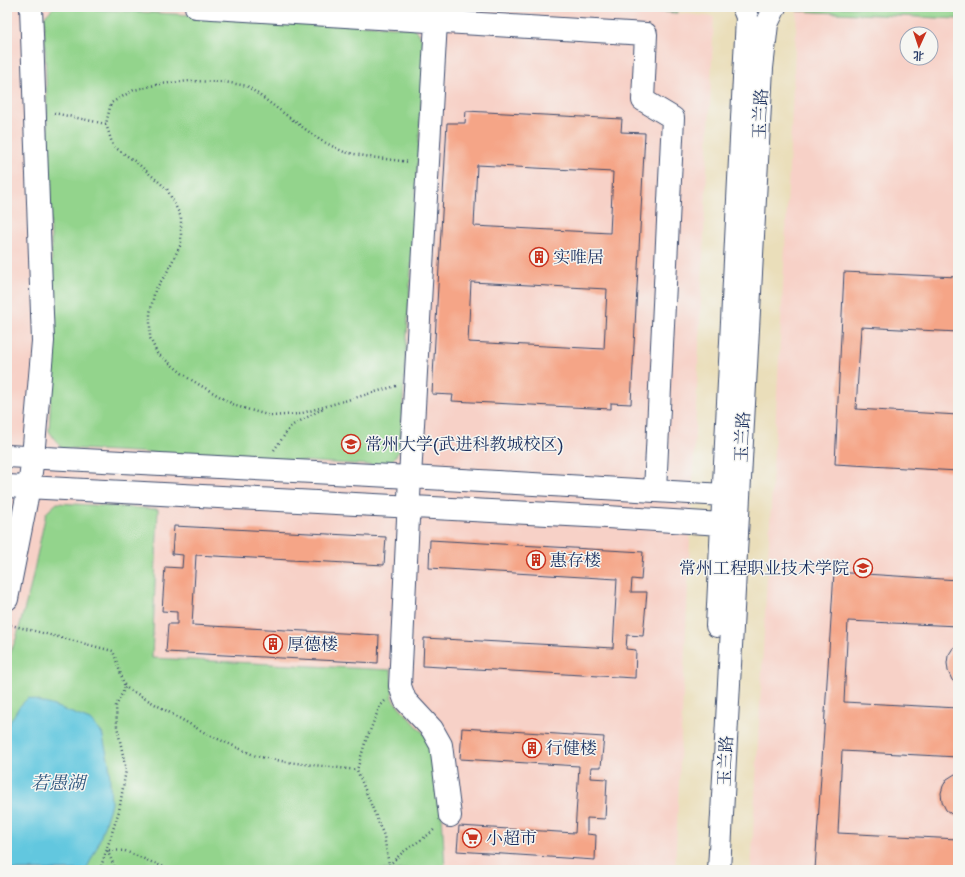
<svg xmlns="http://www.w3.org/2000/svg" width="965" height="877" viewBox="0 0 965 877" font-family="'IM FELL DW Pica','Noto Serif SC',serif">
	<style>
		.built { fill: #f7d1c7; fill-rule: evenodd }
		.green { fill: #93d48c; stroke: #578275 }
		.water { fill: #62c7df; stroke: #3e7b9e }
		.building { fill: #f5a587; fill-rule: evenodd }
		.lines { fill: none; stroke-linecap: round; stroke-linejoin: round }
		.minor-casing { stroke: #3a496c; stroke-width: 24 }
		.path { stroke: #3a496c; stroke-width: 2.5; stroke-dasharray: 1 3; stroke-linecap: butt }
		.minor { stroke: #fff; stroke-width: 22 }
		.labels { text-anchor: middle; stroke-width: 3; stroke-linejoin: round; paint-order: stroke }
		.street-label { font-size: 17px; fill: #1b2f5e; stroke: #f6f6f2 }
		.poi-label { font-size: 17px; fill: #1b2f5e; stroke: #f6f6f2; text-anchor: start }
		.water-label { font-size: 18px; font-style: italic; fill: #2d557e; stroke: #f6f6f2 }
	</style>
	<rect width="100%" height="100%" fill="#f6f6f2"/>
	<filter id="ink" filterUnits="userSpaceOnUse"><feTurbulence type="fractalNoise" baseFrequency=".025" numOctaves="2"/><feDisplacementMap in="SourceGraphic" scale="8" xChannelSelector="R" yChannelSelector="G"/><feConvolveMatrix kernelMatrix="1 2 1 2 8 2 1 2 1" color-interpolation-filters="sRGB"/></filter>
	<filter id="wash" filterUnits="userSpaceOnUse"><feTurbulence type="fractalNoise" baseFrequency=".012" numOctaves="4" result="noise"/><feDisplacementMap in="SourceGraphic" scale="16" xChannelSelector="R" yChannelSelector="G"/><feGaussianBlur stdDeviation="0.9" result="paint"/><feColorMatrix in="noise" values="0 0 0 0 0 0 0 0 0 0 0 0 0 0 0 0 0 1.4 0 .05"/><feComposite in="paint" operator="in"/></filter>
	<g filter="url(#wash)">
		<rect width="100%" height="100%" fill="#eadeba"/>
		<!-- built -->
		<path class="built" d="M7 7H586L677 13 714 17 675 870H7Z
			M797 11 958 19V870H751L784 266ZM907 34H931V58H907Z"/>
		<!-- green -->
		<path class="green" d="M54 7 414 28 425 43 400 450 388 466 61 448 49 431 54 338 44 17Z
			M586 7H676L677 13Z
			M798 7H958V19L797 11Z
			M57 503 158 509 152 658 391 670 393 700 429 739 441 795 445 870H7V661L16 639 30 589 46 513Z"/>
		<!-- water -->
		<path class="water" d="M28 698 54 706 90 720 102 733 109 763 111 804 98 845 86 870H7V727L19 707Z"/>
		<g id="blocks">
			<!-- building -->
			<path class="building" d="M466 111 622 119 621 132 645 133 631 404 611 403V409L452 401 453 395 432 394 447 123H465ZM477 165 613 172 610 233 474 226ZM471 282 607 289 604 349 468 342Z
				M844 272 958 277V332L861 327 856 409 958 415V471L835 464Z
				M174 526 386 537 384 565 196 555 192 625 379 635 378 663 166 652 168 624H177V612L162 611 165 567 182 568 183 555 172 554Z
				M430 540 643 552 641 580 632 579 631 592H647L643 636 627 635 626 649 636 650 635 678 423 666 424 638 613 648 617 579 429 568Z
				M834 572 958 580V626L848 621 844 702 958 708V757L842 751 838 833 958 839V870H815Z
				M958 646V685L952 680 948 671 947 663 948 656 953 648Z
				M462 728 604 737 601 767H591L590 778 607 779 605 819 587 818V834L596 835 595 860 457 851 459 826 575 833 579 766 460 759Z
				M955 774H958V817L954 816 946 810 942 802 941 793 943 786 947 779Z"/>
		</g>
	</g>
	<g filter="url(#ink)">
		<use href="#blocks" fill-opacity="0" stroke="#3a496c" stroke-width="1"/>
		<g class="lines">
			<!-- minor casing -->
			<g class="minor-casing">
				<path id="minor" d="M196 7 646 34 643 100 673 118 655 491
					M436 22 410 477 400 686 405 700 432 729 441 745 450 816
					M7 456 410 477 724 495 738 512 722 524 607 517 7 486
					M7 599 29 487 33 457 43 341 31 7
					M717 626 747 17 743 7
					M719 870 762 68 767 24 775 7"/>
			</g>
			<!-- path -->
			<path class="path" d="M54 113 106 124
				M396 386 299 414 271 416 236 406 188 378 157 353 150 338V313L155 290 166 274 181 244V217L167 189 136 162 113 146 106 124 111 103 134 90 160 84 190 81 225 82 247 86 320 140 344 152 370 157 409 162
				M274 450 291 426 324 408
				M7 624 113 651 125 687
				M385 701 380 706 365 743 357 770 384 836 389 865 388 870
				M389 865 403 852 428 835 436 828
				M100 870 119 811 126 770 117 726 116 706 125 687 207 734 256 756 287 762 357 770
				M116 870 107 850 125 851 161 866 174 870"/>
			<!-- minor -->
			<use href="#minor" class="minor"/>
		</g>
	</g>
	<!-- icons -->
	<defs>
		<g id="building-ring" transform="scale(1)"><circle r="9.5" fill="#f6f6f2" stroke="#c8321e" stroke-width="1.5"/><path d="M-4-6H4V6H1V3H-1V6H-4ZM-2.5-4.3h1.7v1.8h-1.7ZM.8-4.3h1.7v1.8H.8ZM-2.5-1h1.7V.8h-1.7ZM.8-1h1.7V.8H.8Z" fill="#c8321e"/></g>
		<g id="university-ring" transform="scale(1)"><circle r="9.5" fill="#f6f6f2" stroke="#c8321e" stroke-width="1.5"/><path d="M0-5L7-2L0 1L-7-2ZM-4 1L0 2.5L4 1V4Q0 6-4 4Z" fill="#c8321e"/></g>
		<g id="supermarket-ring" transform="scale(1)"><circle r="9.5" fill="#f6f6f2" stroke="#c8321e" stroke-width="1.5"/><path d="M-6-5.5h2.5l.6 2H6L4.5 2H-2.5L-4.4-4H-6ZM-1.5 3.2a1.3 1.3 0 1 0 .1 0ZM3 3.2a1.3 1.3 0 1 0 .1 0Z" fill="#c8321e"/></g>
	</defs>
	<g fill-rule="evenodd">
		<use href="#building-ring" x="539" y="257"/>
		<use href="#university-ring" x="351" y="444"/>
		<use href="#building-ring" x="536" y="560"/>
		<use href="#university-ring" x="863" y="568"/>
		<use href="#building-ring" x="273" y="644"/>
		<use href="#building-ring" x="532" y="748"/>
		<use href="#supermarket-ring" x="472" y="838"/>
	</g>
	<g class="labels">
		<!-- street labels -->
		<g class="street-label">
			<text transform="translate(760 114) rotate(-87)" y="6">玉兰路</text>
			<text transform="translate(742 437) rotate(-87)" y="6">玉兰路</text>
			<text transform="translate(725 761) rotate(-87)" y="6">玉兰路</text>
		</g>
		<!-- poi labels -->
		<g class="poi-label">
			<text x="553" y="263">实唯居</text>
			<text x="365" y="450">常州大学(武进科教城校区)</text>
			<text x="550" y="566">惠存楼</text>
			<text x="849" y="574" text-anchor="end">常州工程职业技术学院</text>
			<text x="287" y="650">厚德楼</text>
			<text x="546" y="754">行健楼</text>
			<text x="486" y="844">小超市</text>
		</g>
		<!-- water labels -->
		<g class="water-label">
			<text x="58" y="789">若愚湖</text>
		</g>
	</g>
	<!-- margin -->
	<rect width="965" height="877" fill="none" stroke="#f6f6f2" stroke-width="24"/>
	<!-- north arrow -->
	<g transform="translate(919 46) rotate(183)"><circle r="19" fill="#f6f6f2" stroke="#9ea6b7"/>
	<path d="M0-3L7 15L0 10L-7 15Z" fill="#c8321e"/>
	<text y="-6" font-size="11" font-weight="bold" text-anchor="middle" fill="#1b2f5e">北</text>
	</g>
</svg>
